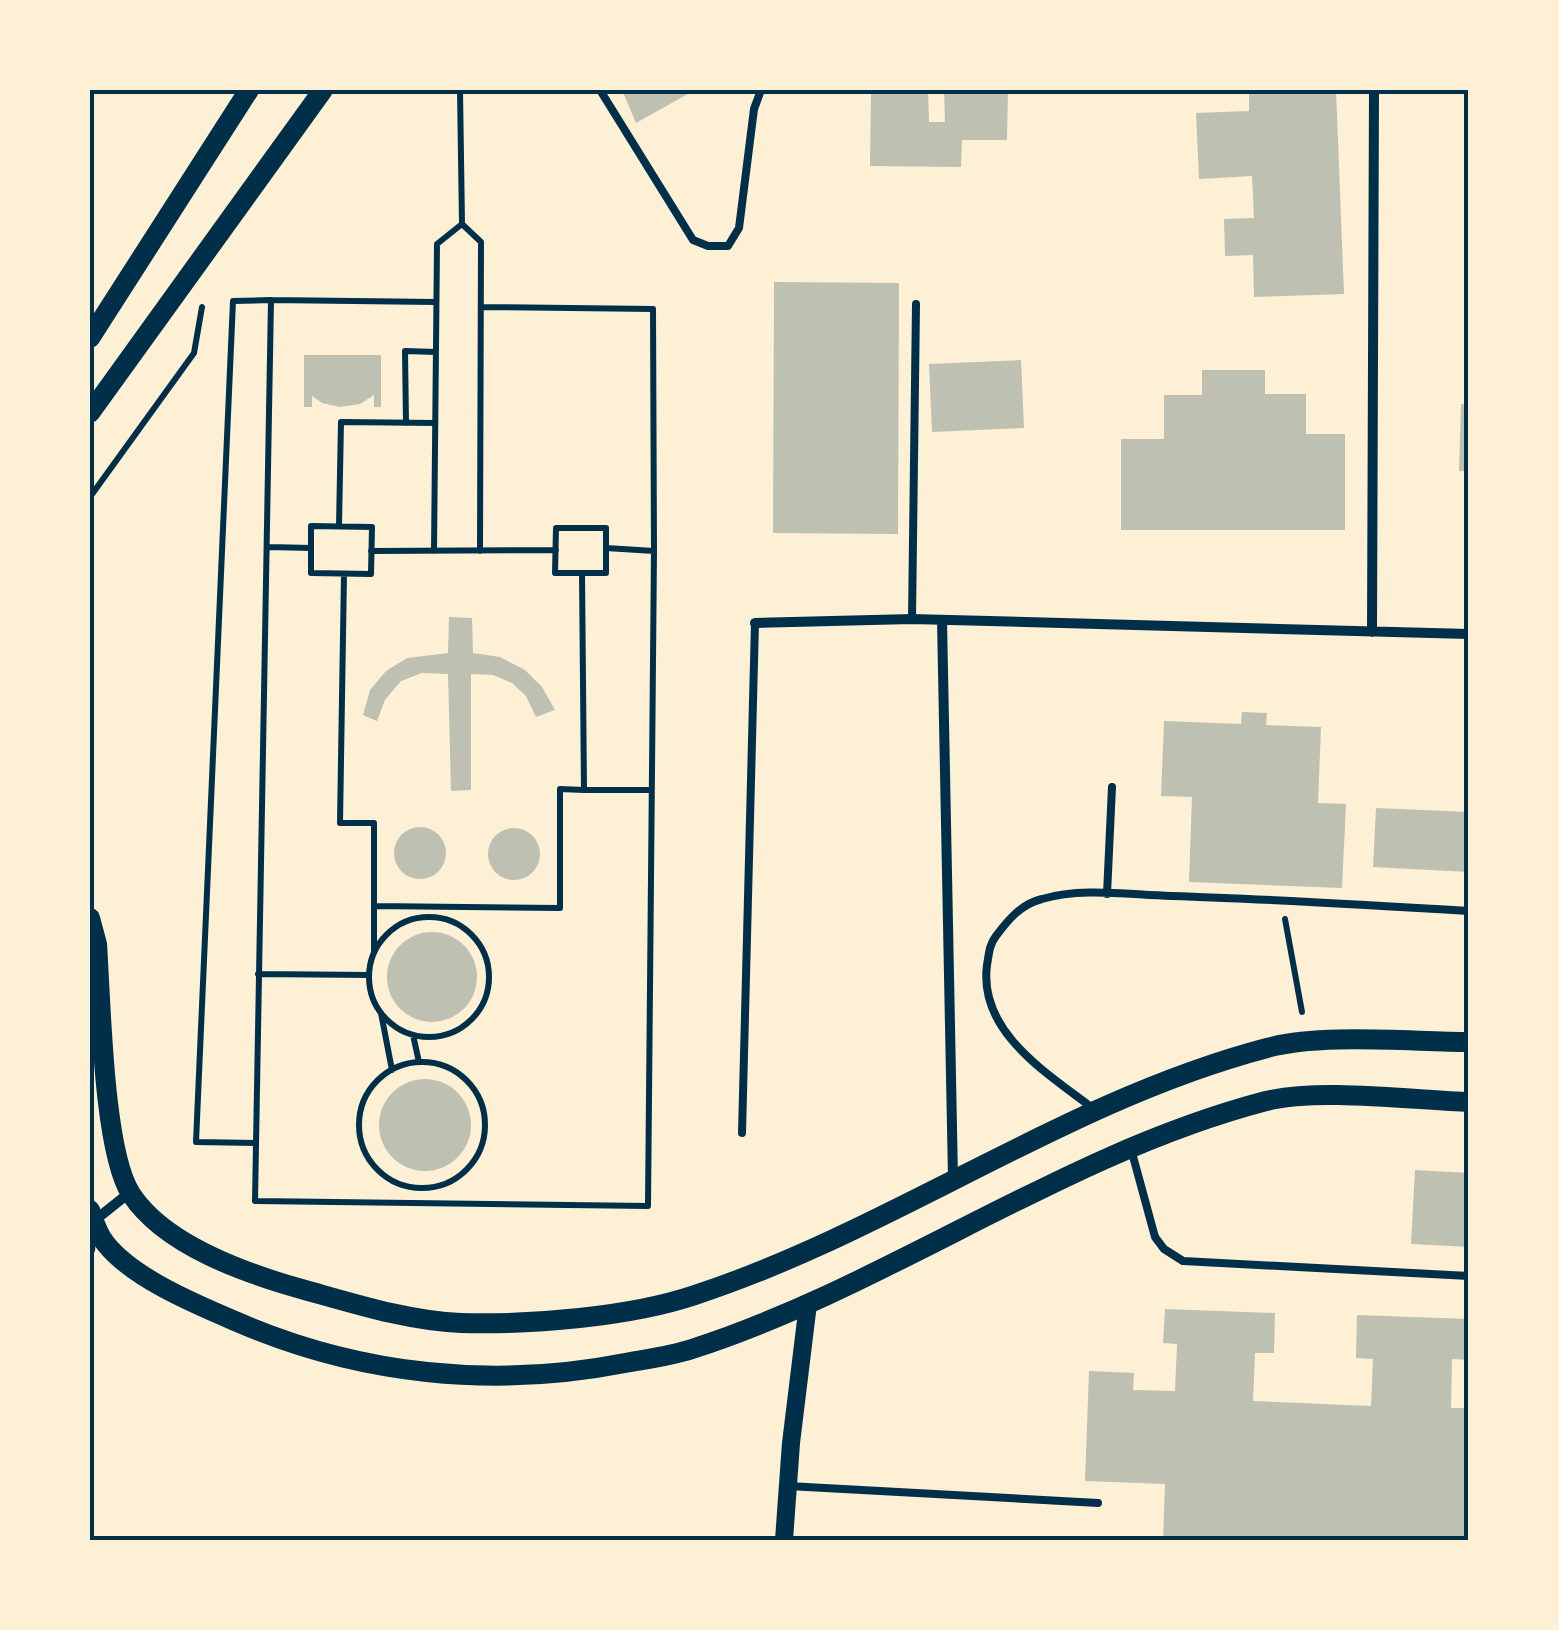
<svg xmlns="http://www.w3.org/2000/svg" width="1559" height="1630" viewBox="0 0 1559 1630" font-family="'Alegreya Sans',sans-serif">
	<style>
		.building { fill: #bec0b2 }
		.lines { fill: none; stroke-linecap: round; stroke-linejoin: round }
		.path { stroke: #003049; stroke-width: 6 }
		.service { stroke: #003049; stroke-width: 8 }
		.minor { stroke: #003049; stroke-width: 10 }
		.tertiary { stroke: #003049; stroke-width: 18 }
		.secondary { stroke: #003049; stroke-width: 20 }
		.neatline { fill: none; stroke: #003049; stroke-width: 4 }
	</style>
	<rect width="100%" height="100%" fill="#fdf0d5"/>
	<!-- building -->
	<path class="building" d="M622 90H695L636 123Z
		M871 90H928L929 122H945L944 90H1008L1007 140H962L961 167 870 166Z
		M1249 90H1336L1344 294 1254 297 1253 255 1225 256 1224 219 1254 218 1252 176 1199 179 1196 113 1249 111Z
		M774 282 899 283 898 534 773 533Z
		M304 355H381V407H374V395L360 404 340 407 322 403 312 396V407H304Z
		M1021 360 1024 428 932 432 929 364Z
		M1202 370H1265V394H1306V434H1345V530H1121V439H1164V395H1202Z
		M1461 404H1469V471H1459Z
		M449 617 472 618 473 653 500 657 525 670 542 687 555 710 536 717 526 696 512 683 493 675 471 674V790L451 791 448 674 422 673 401 681 385 700 377 721 363 715 370 690 386 671 407 658 448 653Z
		M1242 712 1267 713 1266 725 1321 727 1318 803 1346 804 1342 888 1189 882 1192 797 1161 796 1164 721 1241 724Z
		M1376 808 1469 812V872L1373 867Z
		M394 853a26 26 0 1 1 52 0a26 26 0 1 1-52 0Z
		M488 854a26 26 0 1 1 52 0a26 26 0 1 1-52 0Z
		M387 977a45 45 0 1 1 90 0a45 45 0 1 1-90 0Z
		M379 1125a46 46 0 1 1 92 0a46 46 0 1 1-92 0Z
		M1415 1170 1469 1173V1247L1411 1244Z
		M1165 1309 1275 1313 1274 1353H1255L1253 1401 1371 1406 1373 1359 1356 1358 1357 1315 1469 1319V1360L1452 1359 1451 1408H1469V1540H1163L1165 1484 1085 1481 1089 1371 1134 1373 1133 1390 1175 1391 1177 1344 1163 1343Z"/>
	<g class="lines">
		<!-- path -->
		<path class="path" d="M462 224 481 242 480 551
			M436 302 271 300 255 1201 648 1206 654 551
			M482 307 653 309 654 551 606 548
			M406 423 405 351 436 352
			M90 497 194 353 202 307
			M311 526 372 527 371 574 311 573Z
			M339 526 341 422 435 423
			M556 528H606V573H555Z
			M269 547 311 548
			M371 551 556 550
			M434 551 437 244 462 224 460 90
			M582 573 584 790H650
			M344 574 340 823H374V906L560 908V789L584 790
			M374 906V951
			M369 977a60 60 0 1 1 120 0a60 60 0 1 1-120 0Z
			M1285 919 1302 1012
			M258 974 369 975
			M381 1013 392 1070
			M413 1035 419 1062
			M359 1125a63 63 0 1 1 126 0a63 63 0 1 1-126 0Z
			M256 1143 196 1142 233 301 271 300"/>
		<!-- service -->
		<path class="service" d="M600 90 693 240 708 246H728L739 228 754 109 761 90
			M912 619 916 304
			M1107 894 1112 787
			M1095 1110C1049 1074 978 1033 987 965 989 954 989 945 996 936 1008 920 1021 904 1042 899 1082 887 1130 895 1171 896 1271 899 1370 905 1469 911
			M742 1133 755 623
			M1131 1149 1155 1237 1164 1249 1183 1261 1469 1276
			M788 1486 1098 1503"/>
		<!-- minor -->
		<path class="minor" d="M942 620 953 1178
			M755 623 912 619 1469 634
			M1372 632 1374 90
			M90 1250 94 1221 129 1193"/>
		<!-- tertiary -->
		<path class="tertiary" d="M784 1540 791 1443 808 1304"/>
		<!-- secondary -->
		<path class="secondary" d="M90 338 249 90
			M90 413 323 90
			M90 918 97 944C101 1001 103 1151 131 1194 165 1246 247 1274 305 1290 355 1304 409 1321 461 1323 530 1325 630 1317 695 1295 893 1230 1065 1101 1267 1048 1321 1033 1411 1042 1469 1042
			M90 1210C94 1221 98 1235 106 1244 133 1278 195 1304 235 1321 359 1375 493 1389 625 1363 647 1359 671 1356 692 1349 890 1285 1063 1154 1266 1101 1319 1088 1412 1100 1469 1102"/>
	</g>
	<!-- border -->
	<rect width="1559" height="1630" fill="none" stroke="#fdf0d5" stroke-width="185"/>
	<rect x="92" y="92" width="1374" height="1446" class="neatline"/>
</svg>
